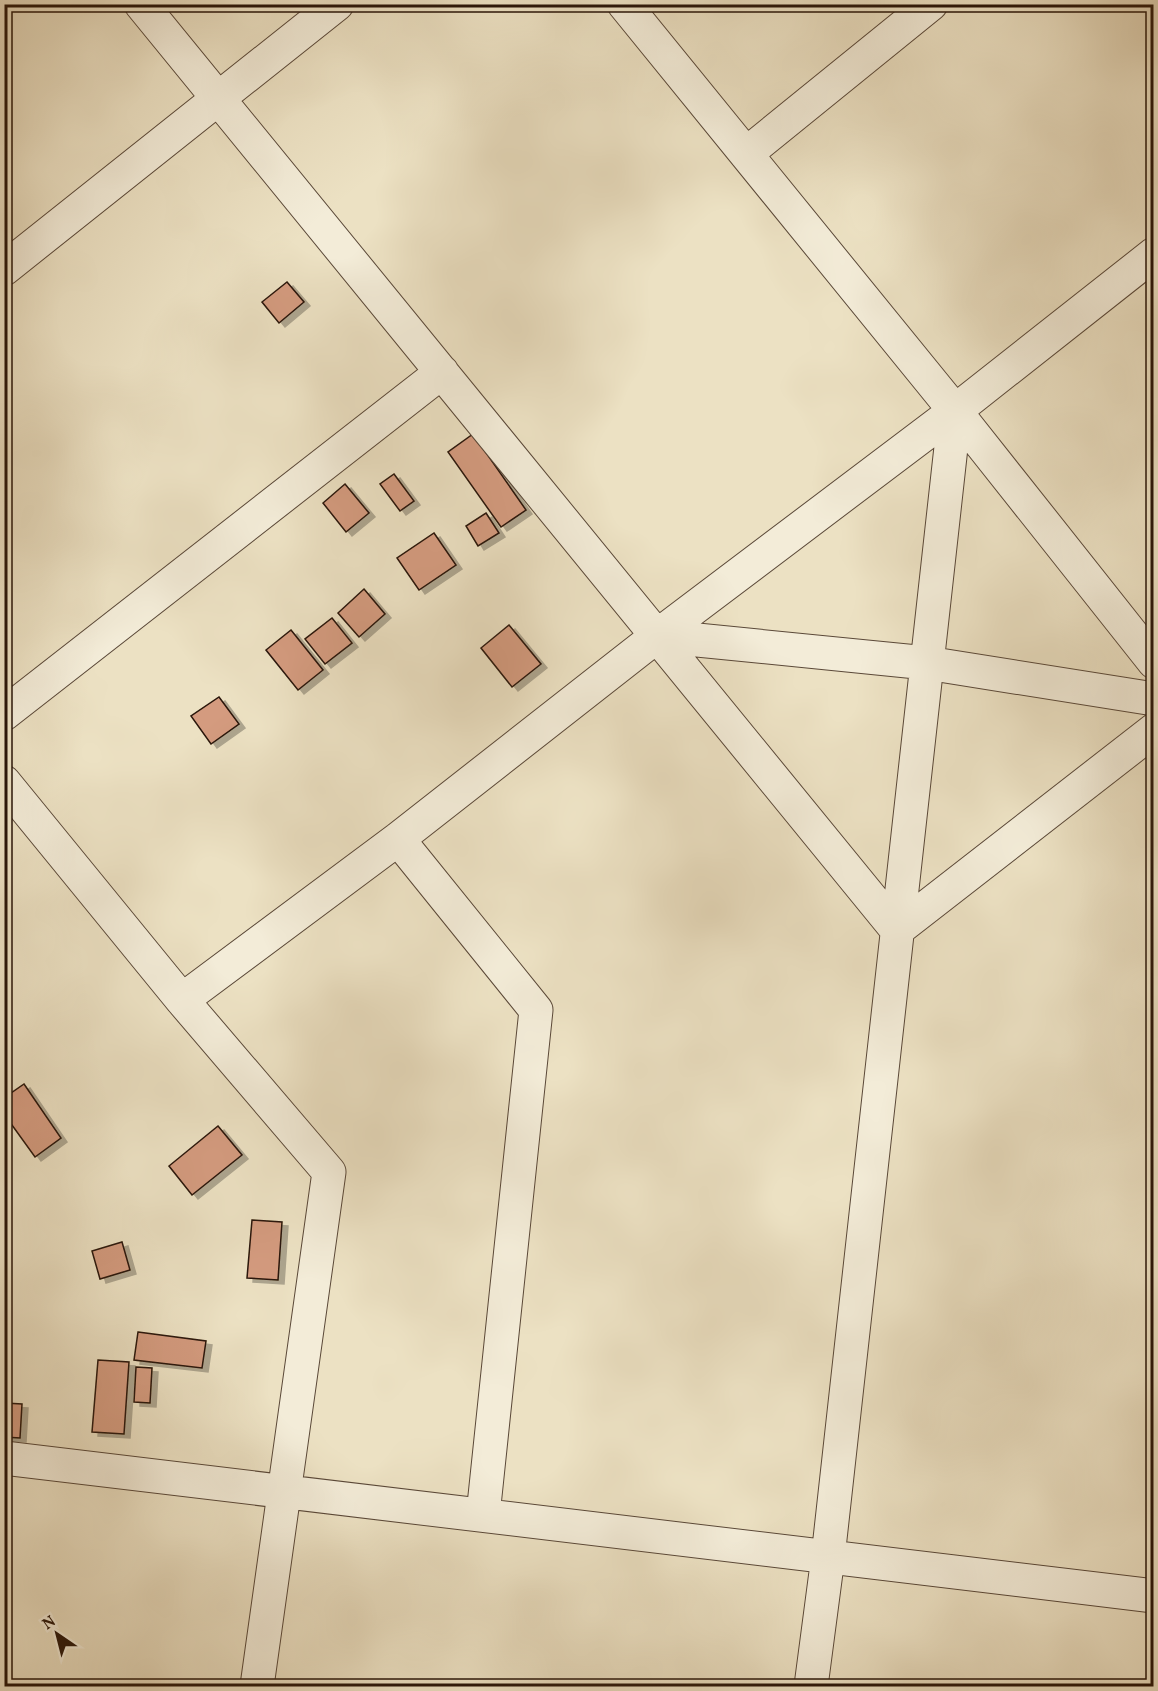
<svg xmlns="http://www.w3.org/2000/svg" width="1158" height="1691" viewBox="0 0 1158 1691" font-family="Vollkorn,serif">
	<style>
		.building { fill: #d49b7f; stroke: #291509; stroke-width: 1.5; filter: url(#shadow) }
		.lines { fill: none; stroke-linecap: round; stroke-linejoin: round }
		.minor-casing { stroke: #5a4838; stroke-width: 35 }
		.minor { stroke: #f3ecd8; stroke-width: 33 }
	</style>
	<defs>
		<filter id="shadow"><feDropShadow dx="6" dy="4" stdDeviation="0" flood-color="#0004"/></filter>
	</defs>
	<rect width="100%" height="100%" fill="#ece1c3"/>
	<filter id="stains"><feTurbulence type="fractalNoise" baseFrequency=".00333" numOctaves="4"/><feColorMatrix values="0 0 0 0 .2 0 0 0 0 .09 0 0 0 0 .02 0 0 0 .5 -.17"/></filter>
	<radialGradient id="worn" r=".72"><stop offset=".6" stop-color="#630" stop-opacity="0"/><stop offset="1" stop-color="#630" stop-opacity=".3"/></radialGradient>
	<!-- building -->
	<path class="building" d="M287 282 304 302 279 323 262 302Z
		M473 434 526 510 501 527 448 452Z
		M394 474 414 501 400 511 380 484Z
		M345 484 369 513 346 532 323 503Z
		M486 513 499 533 478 546 466 526Z
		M434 533 456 565 419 590 397 558Z
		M364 589 385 614 359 637 338 613Z
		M332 618 352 643 325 664 305 639Z
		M509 625 541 664 512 687 481 648Z
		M291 630 323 670 298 690 266 650Z
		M219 697 239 724 211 744 191 716Z
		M24 1084 61 1138 35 1157 4 1114V1098Z
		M218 1126 242 1155 192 1195 169 1166Z
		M252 1220 282 1222 278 1280 247 1278Z
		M122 1242 130 1270 100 1279 92 1251Z
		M138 1332 206 1341 202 1368 134 1360Z
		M98 1360 129 1362 124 1434 92 1432Z
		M136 1367 152 1368 150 1403 134 1402Z
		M4 1403 22 1404 20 1438 4 1437Z"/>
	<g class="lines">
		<!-- minor casing -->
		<g class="minor-casing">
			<path id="minor" d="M141 4 897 930 1154 730
				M624 4 955 411 1154 662
				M746 154 931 4
				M4 269 337 4
				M657 636 927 663 1154 699
				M4 714 442 372
				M4 782 182 1000 329 1172 257 1686
				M398 839 536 1010 483 1515
				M182 1000 398 839 657 636 955 411 1154 254
				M4 1458 1154 1596
				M811 1686 828 1557 955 411"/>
		</g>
		<!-- minor -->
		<use href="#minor" class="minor"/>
	</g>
	<!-- margin -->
	<rect width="1158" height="1691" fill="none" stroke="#ece1c3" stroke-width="24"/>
	<rect x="6" y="6" width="1146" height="1679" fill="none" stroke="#291509" stroke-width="3"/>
	<rect x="12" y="12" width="1134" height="1667" fill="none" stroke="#291509" stroke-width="1.5"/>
	<!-- north arrow -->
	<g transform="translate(57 1634) rotate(325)" stroke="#f3ecd8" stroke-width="4.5" paint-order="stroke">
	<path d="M0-4.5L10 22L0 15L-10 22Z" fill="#291509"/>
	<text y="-9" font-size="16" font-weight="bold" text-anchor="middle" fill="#291509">N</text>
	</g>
	<rect width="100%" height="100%" filter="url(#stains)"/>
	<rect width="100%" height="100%" fill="url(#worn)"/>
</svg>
